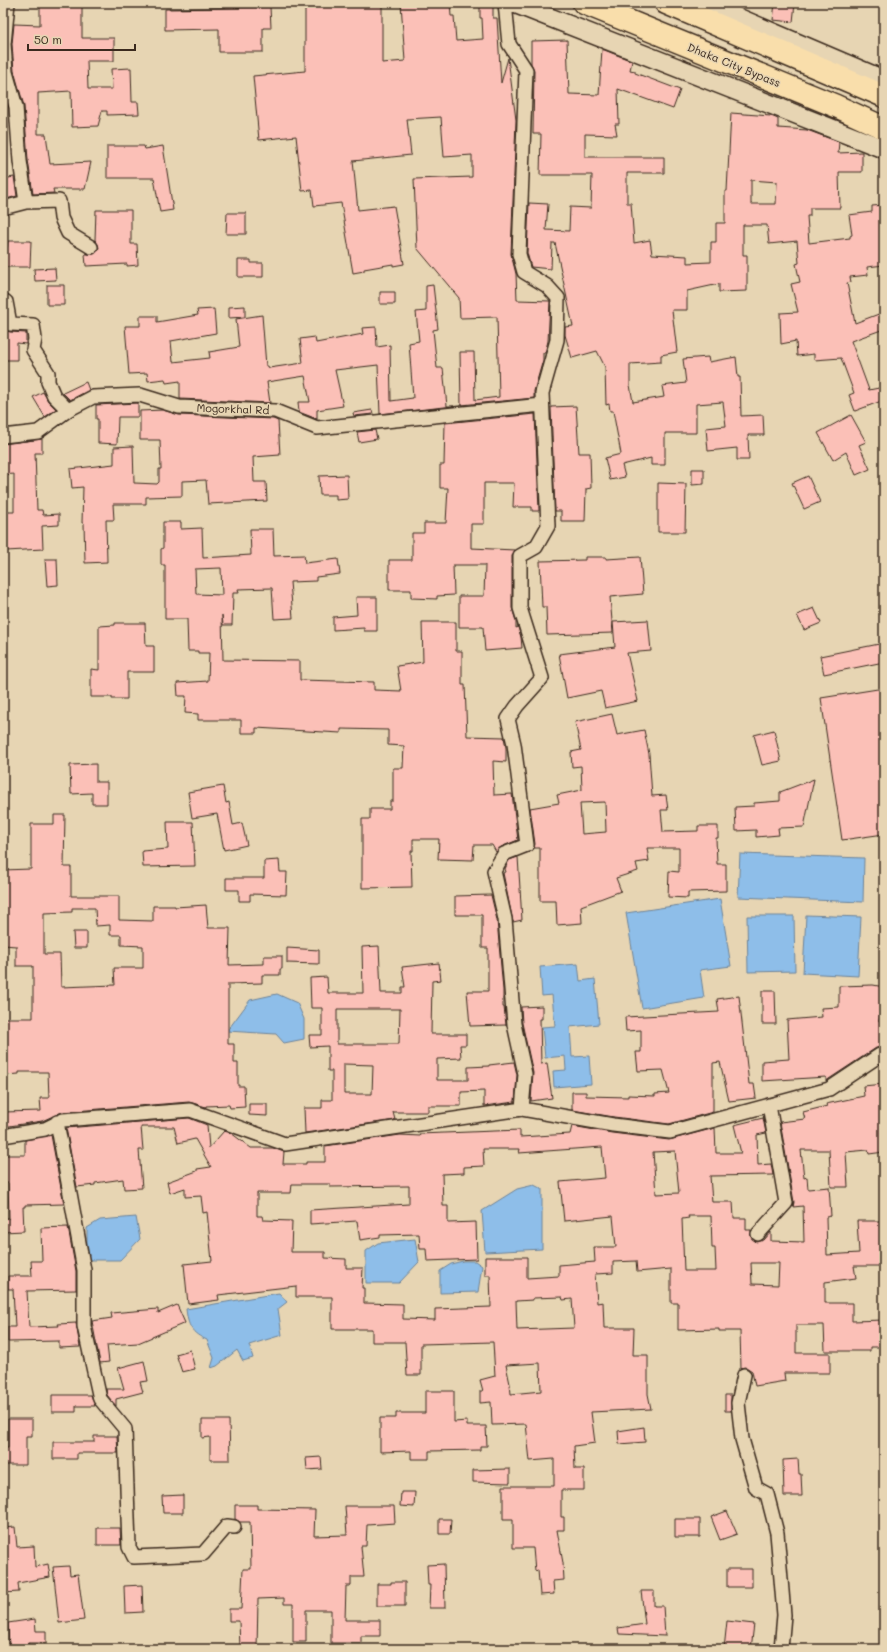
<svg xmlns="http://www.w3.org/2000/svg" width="887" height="1652" viewBox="0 0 887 1652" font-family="Mali,sans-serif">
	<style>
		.water { fill: #8ebee9; stroke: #6d8398 }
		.building { fill: #fbc0b7; stroke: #3b2a1e; fill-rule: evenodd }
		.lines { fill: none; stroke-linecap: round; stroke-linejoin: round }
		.street-casing { stroke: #3b2a1e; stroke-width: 16 }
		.secondary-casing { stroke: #3b2a1e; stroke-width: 21 }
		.highway-casing { stroke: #3b2a1e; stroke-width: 25 }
		.street { stroke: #e7d5b3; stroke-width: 13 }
		.secondary { stroke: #e7d5b3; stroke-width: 18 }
		.highway { stroke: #f9deab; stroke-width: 22 }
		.labels { text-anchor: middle; stroke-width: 3; stroke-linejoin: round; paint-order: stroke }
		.street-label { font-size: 11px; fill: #3b2a1e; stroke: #e7d5b3 }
	</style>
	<rect width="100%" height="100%" fill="#e7d5b3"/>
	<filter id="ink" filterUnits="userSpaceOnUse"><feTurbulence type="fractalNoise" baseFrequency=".025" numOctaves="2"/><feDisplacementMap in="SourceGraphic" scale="8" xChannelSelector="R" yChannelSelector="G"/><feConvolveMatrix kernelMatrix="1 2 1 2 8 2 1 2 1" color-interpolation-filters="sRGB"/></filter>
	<g filter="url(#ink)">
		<!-- water -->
		<path class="water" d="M740 854 864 858 863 902 738 897Z
			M720 899 731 966 700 970 704 998 642 1008 626 913Z
			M806 915 861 917 858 976 803 973Z
			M747 916H794L795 971 748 972Z
			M578 964 580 981 595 979 599 1024 570 1027 572 1057 589 1056 591 1084 554 1087 553 1071 566 1070 565 1056 545 1058 542 1027 555 1026 552 995 542 996 540 967Z
			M277 994 297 1003 304 1019V1039L284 1043 276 1034 227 1031 250 1000Z
			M534 1185 542 1189V1249L485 1252 482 1211 517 1189Z
			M136 1217 140 1239 120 1260H87V1228L100 1220Z
			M415 1239 419 1262 399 1283H366V1251L378 1243Z
			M463 1261H475L482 1266 478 1292 440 1293V1271L451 1264Z
			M279 1293 287 1302 278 1309 282 1335 249 1345 253 1358 243 1361 237 1350 217 1366 211 1368 214 1358 207 1340C191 1333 188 1326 186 1309Z"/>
		<!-- building -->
		<path class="building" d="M40 3H82V38H114V61H87L88 89H112L111 69 131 68 132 102H138L139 114 107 115V111H102L98 126 72 127 71 91 38 93V134H46L50 164 91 162 85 189H53L54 193 33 194 28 160 24 106 14 71 12 44 14 24 40 25Z
			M305 3H382V63L405 61 401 3H450L451 16H454L456 41 483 39 482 18H480V3H493V18H497L501 83 508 58 516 120 511 254 516 274 517 300 550 301 548 341 545 353H543V360L534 391V398L461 405 460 352H474L475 400 499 397 497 317 460 318 459 298 417 248 414 179 472 177V155L444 157 441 117 407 119 411 155 353 161 358 210 394 206 404 264 393 266V264L364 269V271L353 273 341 203 314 206 312 190 302 191 296 136 259 140 253 76 305 71Z
			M775 3H795L793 22 773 20Z
			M270 7 271 28H263V52H219V29L165 30V9Z
			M567 40 569 94 599 95 602 49 632 61 630 70 635 71V73L680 90 673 109 618 89 619 124H615L617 135 585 134V157H664V173H627V203H631L634 243 650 240 652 254 687 256V263L711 262V242H716V223H725V191H727L731 113 771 116 778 119V128L807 130 839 142 838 153 862 152V172H839L840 208H810V216H807L809 243 850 238V236L852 235 849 215 872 212V206L884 205V265L867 267 868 275 850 277 851 282 847 283 855 323 884 312V329L851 341 869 390 884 387V400L855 411 849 395 854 393 841 358 814 360V354L797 356 796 341 781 344 780 313 798 312 791 284 800 282 796 264 799 263 797 241 769 244 767 225H743V255H747V291L719 292V284L687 291V310H672L677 352 661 355V362L630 364V385L633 402 664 397 662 386 686 383 683 359 708 357 709 362 736 357 738 377H740L741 416 763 415 764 435H748L749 460H737V448L708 451 706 428 726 426 723 402 696 404V433H665V465H651V458L622 465 625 477 610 480 605 458 621 454 613 411H610L609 404 606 405 605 367 597 351 572 358 565 335V327L573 326 555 243H552L551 269 531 267 527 253 529 203 548 204 546 230 569 231 570 207 591 208 592 175H540L541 134H533L534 70 531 64V41ZM751 180 777 182 776 204H751Z
			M3 93H4L8 107H3Z
			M107 146H144L145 149 163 146 173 210 160 212 154 178H107Z
			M14 177 17 196 3 200V179Z
			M96 210H131V244H137L138 265 127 266V264L86 266 85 254H94L99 248 98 244 95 240Z
			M227 213H246V234H226Z
			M8 241H31L30 267H3V247H7Z
			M238 260H251V263H263V277H238Z
			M55 268 56 280 35 281 34 269Z
			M47 285H64V305H47Z
			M433 285 438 329 433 330 437 368H443L447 406H454L380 414 378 365 335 370 343 406 317 410V419L299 412 298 402H310L305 376 267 382 270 403 180 399V381L166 383 165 379 148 381 147 373 129 374 125 326H140V316H157V322L198 315 197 310 214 309 216 333 171 341 173 362 210 358 209 352 239 347 236 319 262 315 266 366H268L269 368 303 363 300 339 315 337 316 343 363 334 362 328 376 327 377 347 390 345 391 401 413 398 409 343 419 341 416 312 426 311V286Z
			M380 292H395V304H380Z
			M245 306V317L229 318V307Z
			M5 330 10 332 26 333V344L17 343V360H4Z
			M86 382 89 390 70 400 63 393Z
			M43 392 48 401 56 409 45 417 33 397Z
			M138 403V417H118L117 444 98 443V419H96V405Z
			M576 406 579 453H590L591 488 586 489 585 521H561V511H555L551 407Z
			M163 410 179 415 273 419 278 421 280 455 253 457 254 482H266L267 501 208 504 206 480 182 481V496L146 497V504H113L114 520H106L107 562 85 563 84 523H82L83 487 72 488 70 469 114 464V447L133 446 134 483 157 484 159 482V469H161L160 440H140V411Z
			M372 410 373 414 354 416 353 413Z
			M535 414 539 511H532V507H513L514 483H484V524H471V548L515 550 512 556V608L516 621V628L518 627 521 637 522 648 485 651 483 627H459V596H484L485 565H453L454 595 437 596V599L411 598V590H389V560H412V533H424V523H446L448 488H440V465H444L445 423Z
			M851 415 866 442 859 445 870 469 856 475 846 452 833 460 818 433Z
			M375 430 377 439 359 442 357 432Z
			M42 439V453H35L37 510H42L43 515 59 514V525L42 526 43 549 6 551 5 536H3V512H14V474L3 475V444Z
			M692 469H704V484L692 485Z
			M347 475 348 499 336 500V495H320L319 476Z
			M808 476 820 502 804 509 792 483Z
			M658 483 686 484 685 532H658Z
			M163 522H181V529L202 528 203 558 251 555 250 529H273L274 556 304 555 305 563 338 559 340 574 316 577V581L290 582 293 618 274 619 272 588 238 589 239 593H233L232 625H223L222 615 223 660 300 661V680L374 682V690L401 691 397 666 423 662 422 622H456V651H462V685H465L467 736 504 737 506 748V762L493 761 494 795 512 794 518 840 501 847 496 852 492 845H474L473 860 438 859 439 839H413V851H411L412 887 362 888V819H370V809H390V801H393V768H403L404 746 388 745V730L341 729V733L256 728V733H241V720H198V714L185 713 186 696H178L177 683 208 681 209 653H198V651H188L187 619H165V565H161V549L163 548ZM221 568 222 595 196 594 195 569Z
			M585 557H606V559L640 557 643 594 610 597 613 633 547 635 546 607H542L540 561 585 560Z
			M45 559H57L58 585 47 586Z
			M356 597H377V631H364V628L333 630V617L357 615Z
			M814 608 821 623 804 630 797 615Z
			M648 620 651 651 627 653 638 701 605 708 601 691 567 698 559 654 615 647 613 622Z
			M115 623H145L146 646H154V672H127V699H112V697H91V669L99 670V626L115 625Z
			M884 643V662L824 674 820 656Z
			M884 688V834L842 840 821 698Z
			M612 714 617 735 644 730 649 754 652 796 666 795 668 810H661L663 832 698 831V826H718V838H716L717 864H726V891L688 892V898L668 897 669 871 679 872V848H647L649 861 636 863 638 871 616 878 621 891 581 906 582 923 557 925 556 901H540V848H534L535 844 530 808 559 803 557 795 582 790 581 766 572 767 571 752 581 750 575 722ZM605 802 606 832 582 834 580 803Z
			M774 730 781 761 762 765 754 735Z
			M96 764V782H107V804H92V793L71 794 70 765Z
			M814 779 804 827 778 828 779 835 756 837V830L736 831 735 807 754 806V803L780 801V792Z
			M223 786 226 803 229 802 233 825 242 823 247 845 224 850 217 814 192 818 188 792Z
			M54 815H65L64 867H71V896H119V920L153 921V906H175V907L206 905 208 928H230L229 965 264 964V956H282V969H280V975H262V983L228 984V1044H234V1063H238V1086H244L245 1107 230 1108 229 1105 206 1106V1107L189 1102 62 1112 42 1121 3 1127V1112L41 1111 40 1098H49L48 1072H19V1074L4 1075V1018H33V966H16V946L3 945V870L31 869V824H54ZM72 908H95L96 926 110 925V935H121V945L143 946V968H114L115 985 61 987 60 954H44V913L72 912Z
			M167 822H193L195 866 143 867 142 851 168 849Z
			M518 857 522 920 513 922 503 873 506 872 505 869 509 860Z
			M279 860 280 872H287L286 895 250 894V901H239V890H226V878H264V861Z
			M491 895 497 920 503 990V1007H504L506 1025 470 1026 467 991H488V948H482V915H455V896Z
			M73 932H87V948H74Z
			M379 946 381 993H402V987H405L402 967 439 963 441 980 432 981 431 1034H466V1045H460L461 1058 437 1059V1080H468V1067L489 1066V1065L514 1062 517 1075 515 1102 484 1106V1091L461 1092V1106H428V1112H393L395 1120 305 1133 304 1108H322V1100H332V1071H328V1046L310 1047 309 1035H322V1008H311L310 978 327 977 328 993H363L362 947ZM337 1009H400L399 1044H337ZM344 1064 373 1065 372 1094H344Z
			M287 948 319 950V964L287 963Z
			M873 985 884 987 879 1021H884V1047L876 1048 826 1081V1077L762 1081V1061L789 1059 787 1020 822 1017 821 1008 839 1007V986Z
			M762 991H775L776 1024H762Z
			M739 996 749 1084H754L756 1098 729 1101 720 1062 713 1063V1112L669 1124 614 1117 572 1110V1092H586V1096L628 1097V1095L655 1096V1094L669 1093 663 1070 638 1071 636 1052H641V1030L626 1031 625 1017 719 1012 717 999Z
			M542 1006V1019H540L541 1064 547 1063 552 1098 531 1101 533 1073 522 1023 521 1007Z
			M884 1084V1152L869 1154 868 1150 846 1152 848 1187H831L829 1150H801L804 1178 807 1177 808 1189 829 1187 831 1216 826 1217 827 1255 859 1253 857 1221H884V1266H854L856 1278 825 1282V1303H852V1321L884 1320V1347H870V1351H825L824 1325H796V1353H830V1373H784L785 1381 755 1386 752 1371 746 1367 741 1368 740 1331H719V1329L678 1330V1303H671V1269L637 1272 636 1261 613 1262V1273L595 1274 597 1303 603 1302 604 1328H634L633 1355H648V1394L651 1409 591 1412 595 1443 574 1446 575 1469H584V1490H561V1517H564V1530H557L563 1563 564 1580 553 1581 554 1594 540 1595 538 1570 535 1571 533 1548H513V1519H503V1486H554V1459L530 1461 526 1424 492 1425 491 1402 480 1403V1391H483L480 1380 495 1376 493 1342 421 1344V1375H407L405 1342H372V1329H332V1297H296V1286L218 1295 219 1300 188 1304 184 1264 212 1261 207 1212 203 1213 201 1196 185 1197V1188L170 1193 167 1182 197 1171V1169L211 1167 195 1139 178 1143 174 1127H141L143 1150H139L142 1188 124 1189 123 1179 95 1183V1185L77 1187 66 1128 189 1118 207 1125 209 1148 224 1131 231 1133 251 1148H273L284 1152 283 1164H306V1162H325V1146L400 1135 420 1136 419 1134 520 1130V1137L570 1134 572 1126 612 1133 669 1140 715 1128 716 1153H741L734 1125 763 1118 766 1133 757 1135 758 1165 771 1164 773 1175 710 1176 712 1202H733L734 1218H746V1230H751V1237L756 1242 764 1240 771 1232V1241L804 1242 803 1206 793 1207 794 1202 780 1122 805 1119 803 1112 827 1106 826 1104 864 1096 863 1086ZM602 1147 605 1178 560 1182 564 1221 613 1216 616 1247H594L595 1262 559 1265V1276L527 1278V1257H485V1275H490L491 1307 435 1309V1320L403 1319V1304L364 1303V1288H362L363 1268H346V1259L325 1258V1252H291L292 1221 263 1220 262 1216H257V1193H291L292 1184H330V1187L409 1186V1204L310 1210V1224L357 1221 360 1240 380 1237V1235L419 1234 420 1249H426L427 1261 477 1259 476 1222 448 1223V1206H443L442 1174 464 1173V1167L484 1166 483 1149H520L519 1153ZM675 1151 679 1193 656 1194 653 1152ZM688 1216H711L712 1248H715L716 1271H684L682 1219 689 1218ZM751 1263H779L778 1285 752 1284ZM562 1297 563 1300 572 1299 574 1328 517 1330 516 1301 533 1300V1298ZM540 1363 541 1391 511 1394 510 1384 506 1365Z
			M249 1104H267V1116L249 1115Z
			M51 1135 64 1204 25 1205V1207H23L24 1231 3 1232V1218H9L8 1183H5L4 1155H25V1140Z
			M68 1227 76 1271V1290L27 1291 29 1327 59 1326 58 1324 76 1323 80 1347 59 1348V1341L8 1342V1327H15L13 1289H8V1276H32L31 1261H42L41 1228Z
			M177 1305 185 1323 138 1343 107 1345 109 1362 100 1363 92 1321 112 1318 111 1313 158 1309V1313Z
			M190 1350 195 1369 182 1372 176 1354Z
			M144 1361 148 1381 140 1382 143 1392 116 1399V1406L107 1395 106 1389H124L118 1368Z
			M425 1391H454V1422L467 1421V1426H486L487 1446H480V1450L429 1451V1459H411V1451L380 1452V1418H396V1413H425Z
			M52 1395H91L95 1406H76V1412H52Z
			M725 1395H731V1411H725Z
			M8 1419H32V1436H26V1465H3V1448H8Z
			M202 1420H229L230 1460H210V1437L202 1438Z
			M644 1427 645 1442 619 1444 618 1431Z
			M94 1436H117L118 1453H77V1459H53V1442H94Z
			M321 1457 322 1469 307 1470 306 1458Z
			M798 1459 799 1474H801L802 1496H784L783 1460Z
			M510 1469V1483L473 1482V1470Z
			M401 1492H415L414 1507 400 1506Z
			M183 1495V1513H163L162 1496Z
			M235 1505H257V1509L315 1510 314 1536 347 1535 345 1506H394L395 1523 367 1525 366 1546H361L364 1577H351V1586H346L345 1620H380V1636H361V1643H331V1610H306V1642H293V1604H284V1598L258 1599 257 1649H240L239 1621H229V1609H241L243 1569H251L250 1522H240L235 1519Z
			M727 1511 737 1534 720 1540 711 1517Z
			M439 1519H451L450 1534H439Z
			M675 1519H700V1537H675Z
			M15 1527 17 1547 34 1546 35 1567 48 1564 50 1577 18 1583 19 1592 3 1593V1528Z
			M97 1528H120L121 1545H97Z
			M444 1564 445 1608H429L430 1585H428L427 1565Z
			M69 1566 70 1575 78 1574 84 1620 59 1623 53 1567Z
			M727 1569H752V1587H727Z
			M391 1582H405V1606H377V1584H391Z
			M142 1585 143 1612 125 1613 124 1586Z
			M641 1591H654V1606H663L665 1636 619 1634 618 1628 645 1624Z
			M35 1619 36 1631H46V1643H28L29 1649H9L8 1623Z
			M727 1621 754 1624 751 1649H724Z"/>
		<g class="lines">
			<!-- street casing -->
			<g class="street-casing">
				<path id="street" d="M8 3 4 44 6 72 16 107 20 161 26 202 59 201 61 218 68 233 91 247
					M505 3 509 44 526 70 519 254 524 272 547 286 558 298 557 340 542 393 548 526 536 547 520 556V608L542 678 517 706 508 719 514 744 527 845 504 854 494 871 505 919 514 1024 525 1074 522 1109
					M3 208 26 202
					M3 300 6 302 10 324 33 325 35 339 33 350 48 373V382L54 396 68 410
					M3 436 38 432 68 410 93 397 140 395 179 407 275 411 317 428 542 405
					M57 1122 84 1270V1326L100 1399 125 1429 129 1547 134 1557 203 1554 227 1526 234 1527
					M3 1136 45 1129 63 1120 190 1110 285 1144 522 1109 613 1125 670 1132 829 1089 880 1055H884
					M758 1234 786 1203 769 1105
					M744 1375 738 1403 742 1439 756 1488 767 1494 777 1533 780 1567 784 1615 781 1649"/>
			</g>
			<!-- secondary casing -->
			<g class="secondary-casing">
				<path id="secondary" d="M513 3 884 149
					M704 3 884 80"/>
			</g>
			<!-- highway casing -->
			<g class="highway-casing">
				<path id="highway" d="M584 3 836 106 884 128
					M666 3 884 96"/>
			</g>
			<!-- street -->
			<use href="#street" class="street"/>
			<!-- secondary -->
			<use href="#secondary" class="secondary"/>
			<!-- highway -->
			<use href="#highway" class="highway"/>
		</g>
	</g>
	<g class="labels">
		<!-- street labels -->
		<g class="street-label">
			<text transform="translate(734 65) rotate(22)" y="4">Dhaka City Bypass</text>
			<text transform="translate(233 409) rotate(2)" y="4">Mogorkhal Rd</text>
		</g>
	</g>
	<!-- margin -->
	<rect width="887" height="1652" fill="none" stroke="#e7d5b3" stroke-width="16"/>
	<rect x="8" y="8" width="871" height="1636" fill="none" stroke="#3b2a1e" stroke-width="1.5" filter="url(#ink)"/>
	<!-- scale -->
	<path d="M28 44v6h107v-6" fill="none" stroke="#3b2a1e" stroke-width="2"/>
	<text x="34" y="44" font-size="12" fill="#3b2a1e" stroke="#e7d5b3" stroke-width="3" paint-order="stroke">50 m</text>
</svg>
